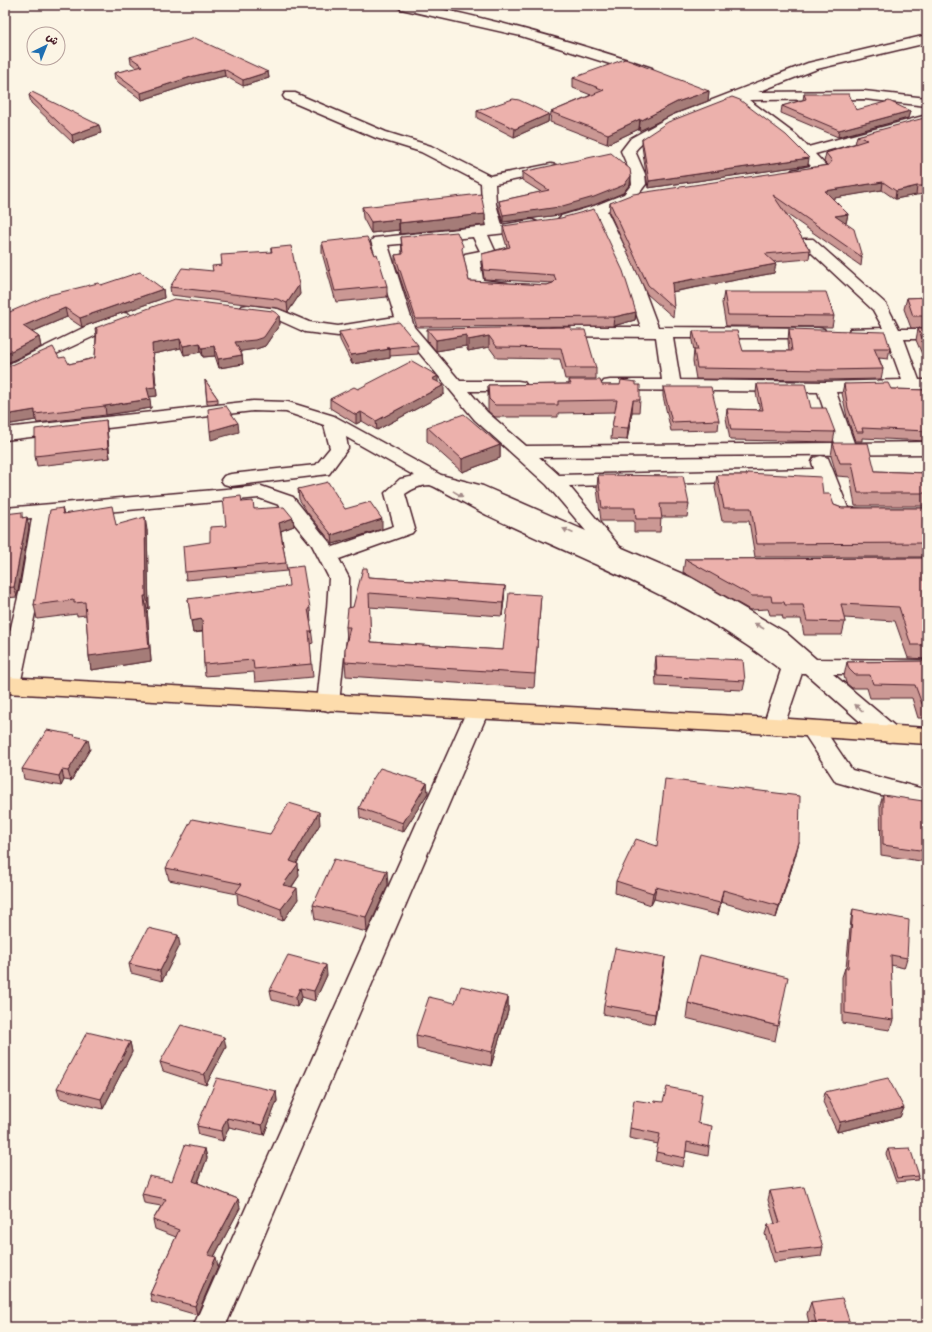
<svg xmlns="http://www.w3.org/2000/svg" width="932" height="1332" viewBox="0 0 932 1332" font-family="Itim,'Playpen Sans Arabic',sans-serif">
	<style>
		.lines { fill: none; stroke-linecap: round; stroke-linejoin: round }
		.minor-casing { stroke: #4a1f2b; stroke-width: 3 }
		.major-casing { stroke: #4a1f2b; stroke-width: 3 }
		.minor { fill: #fcf5e5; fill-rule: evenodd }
		.major { fill: #fddcac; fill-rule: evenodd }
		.wall { fill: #cb9894; stroke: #4a1f2b }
		.shaded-wall { fill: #a57c78; stroke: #4a1f2b }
		.building { fill: #ecb1ac; stroke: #4a1f2b }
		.oneway { fill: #a38a88 }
	</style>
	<rect width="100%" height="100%" fill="#fcf5e5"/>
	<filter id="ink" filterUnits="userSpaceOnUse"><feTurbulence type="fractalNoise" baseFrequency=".025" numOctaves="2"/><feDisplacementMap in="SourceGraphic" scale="8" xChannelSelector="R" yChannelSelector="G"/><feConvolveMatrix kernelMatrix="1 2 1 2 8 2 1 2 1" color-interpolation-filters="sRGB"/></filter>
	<g filter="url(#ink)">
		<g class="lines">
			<!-- minor casing -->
			<g class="minor-casing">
				<path id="minor" d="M395 5C427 5 457 12 488 20 543 33 598 50 652 68L653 71 647 75 642 74 521 36 401 9Z
					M927 35V43L817 69 758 92 864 91 927 98V106L864 99 749 100 796 135 808 147 927 115V123L815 154 829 169 827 172 797 177 792 176 790 173 792 170 811 166 786 141 734 101C706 112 653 128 635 151L645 174 646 184 634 200 607 211 640 279 658 327 818 328 824 329 826 333 824 337 818 338H673L680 380 825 382 902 380 887 339 850 337 848 333 850 329 883 328 873 310 800 242 803 239H813L886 304 899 329H927V339H904L919 380H927V390L836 392 854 443 927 442V454L539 457 559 475 814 469 812 462 814 458 821 456 828 458 848 508 869 510 872 514 869 518 862 520 833 518 818 480 569 486 620 547 692 578 785 632 816 659 927 660V674H833L897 728 901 734 897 740 889 742 881 740 805 673H802L782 732 774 734 766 732 763 726 781 670C690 599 592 565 489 516 480 512 435 486 430 485 420 485 412 489 405 494L415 529 412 533 339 559 349 578V608L339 703 336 708 328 711 320 708 317 703 327 608 329 578 312 545 279 505 259 498 52 517 40 589 20 685 17 690 9 693 5 691V653L20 589 32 518 5 520V508L261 486 293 497 333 547 394 526 385 493 400 479 415 476 346 437 348 448 329 474 231 486 224 484 221 480 224 476 231 474 316 465 330 448 324 425 286 412 253 411 5 440V428L253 401 288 402 334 416 441 475 483 486 586 531 547 485 475 420 398 327 338 336 305 332 274 318 242 314 240 310 242 306 248 305 278 309 309 322 338 326 395 317 371 241 374 238 487 226 482 204 481 183 421 152 376 138 285 99 283 96 285 93H295L386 132 431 146 490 176 551 164 556 165 558 168 556 171 495 184 496 204 502 225 532 220 537 222 540 225 537 228 532 230 488 235 497 255 495 258 480 261 483 280 507 283 509 286 507 289 501 291 470 288 468 285 463 257 465 254 480 251 473 237 388 245 414 327 460 381H518L524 382 527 386 524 390 518 391H469L487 412 526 446 835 443 818 392 610 390 604 389 601 385 604 381 610 380H662L656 337 550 336 548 332 550 328 556 327H641L624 279 594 215 566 224 561 222 558 219 561 216 594 206 624 194 632 184 631 174 621 151 631 138 671 116 808 63Z
					M123 313 129 314 131 318 129 322 103 332 5 378V366L91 324Z
					M478 702 486 704 489 710 225 1327H193L467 710 470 704Z
					M812 721 820 723 852 770 927 790V808L836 782 801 729 804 723Z"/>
			</g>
			<!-- major casing -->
			<g class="major-casing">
				<path id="major" d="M5 677 774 718 927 728V744L774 734 5 693Z"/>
			</g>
			<!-- minor -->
			<use href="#minor" class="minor"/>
			<!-- major -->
			<use href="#major" class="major"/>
		</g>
		<!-- wall -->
		<path class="wall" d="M130 57 268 72 269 78 243 86 225 76 195 83 142 100 115 80 114 73 137 68 131 63Z
			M573 78 709 91 708 101 676 113 639 131V129L607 144 550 122 551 112 591 95 573 88Z
			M804 94 856 110 910 111 908 118 838 137 781 113 782 106 803 100Z
			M29 95 101 133 73 143 31 103Z
			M477 111 549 114 548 122 514 137 477 118Z
			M927 119V194L916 195 895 199 882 190 832 198 848 214 846 223H845L862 257 861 266 785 213 810 250 809 259 773 262 774 273 672 292 674 308 673 317 647 294 609 212 610 203 827 165 824 162 826 153 855 144 857 136Z
			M642 139 808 165 648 188 642 146Z
			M522 172 631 176 630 184 623 193 594 205 559 215 503 222 499 209V201L541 192 522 180Z
			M362 207 485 214V225L400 234 399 230 371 233 363 218Z
			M503 226 636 312 635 320 613 326 417 327 395 263V255L402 254 401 237 463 254 469 281 547 285 553 283 484 279 482 262V254L507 247 503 234Z
			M322 242 387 286V297L336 302 322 253Z
			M271 248 300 294 288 312 278 308 171 295 170 287 213 271 222 265 271 252Z
			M101 285 163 289 164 298 82 327 67 317 32 332 39 337 41 347 5 364V314Z
			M724 292 834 316 832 327 726 326 722 303Z
			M927 297V328H911L904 309 907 298Z
			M279 315 280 324 265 346 256 349 240 351 242 355 243 364 219 368 215 356 203 357 201 352 184 355 181 348 153 354 157 396 149 397 151 408 106 415 37 423 36 420 5 425 59 358 69 364 95 358 96 335 95 328Z
			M427 329 571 330 596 368V379H565L560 359 497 358 489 347 468 351 466 346 436 351 427 340Z
			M789 329 890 348 888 359 879 358 883 369 881 379 825 380 696 379 693 361 694 350 692 341 693 331 743 351H789L788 340Z
			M918 329H927V359H924L916 340Z
			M339 332 418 345V354L390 356V358L352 364 340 340Z
			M205 380 218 399V403L207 404Z
			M569 380 602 385H636L640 400 639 412H632L627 440 611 439 612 427 615 412 558 413V417H495L488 411V385L569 384Z
			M438 382 444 394 377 430 362 421 356 424 330 408V399L358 389Z
			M757 384 811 408 835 432 833 442 730 440 726 418 727 409 760 410 756 393Z
			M844 384 891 389 927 390V441L862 438V441H855L847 417 842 393Z
			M663 387 719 420 718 430 671 431 663 396Z
			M106 420 107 430 110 458 37 466 35 456Z
			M427 427 500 445V458L462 472 427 441Z
			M833 443 875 471 927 473V506H855L850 477 837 476 831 456Z
			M747 473 823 494 834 505 842 508H927V557H755L749 521H722L715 488 717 475H747Z
			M598 475 689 504 687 517H661L660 532H634V521H601L597 488Z
			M298 489 345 509 382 529 333 544 307 512 299 499Z
			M242 502 254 509 293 518 294 526 281 531 287 571 186 580 185 572 210 542 226 526Z
			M62 508 64 514 116 525 147 530 149 609H147L151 661 91 670 89 656 86 615 77 616V614L37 619 34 605Z
			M5 514 23 517 29 527 17 597 6 598 5 609Z
			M927 558V659L908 658 895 621 844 618 845 622 842 635H804L801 619H783L782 615H770L768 609 750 610 683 572 685 559Z
			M368 577 505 586 504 600 502 616 369 607 371 642 503 650 541 595 534 688 346 676 345 662 347 639 346 627 353 607Z
			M188 599 310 608 311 621H310L313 643 310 644 313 677 255 682 254 672 205 676 204 664 203 632 193 633Z
			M656 656 745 681 743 690 656 686 655 665Z
			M927 661V718H918L912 698H870L867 688H852L846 683 844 676 847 662Z
			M76 737 90 749 71 781 64 780 61 786 24 779 22 769Z
			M427 783 428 793 403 832 360 818 359 808Z
			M883 795 924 832 927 833V862L881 855 880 805Z
			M320 824 297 863 299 876 292 887 298 899 283 921 238 904 237 894 169 880 166 868 270 834Z
			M657 846 796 854 776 918 721 902 718 915 654 899 651 905 615 893 616 881Z
			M388 885 367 932 315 919 313 905Z
			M853 909 907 958 904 968 891 965 893 1020 890 1030 842 1023V977L845 968H846L851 919Z
			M180 945 162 981 131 973 129 964Z
			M665 957 654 1024 603 1014 604 1005Z
			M327 975 315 1001 302 997 297 1007 272 1000 270 990Z
			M508 997V1011L491 1066 417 1049 416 1035Z
			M688 1003 778 1026 775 1041 686 1018Z
			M130 1042 132 1052 103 1109 60 1098 57 1088Z
			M226 1047 206 1085 163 1071 160 1062Z
			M276 1091 277 1101 264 1135 229 1127 223 1141 199 1135 197 1126Z
			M825 1092 904 1108 900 1117 837 1132 823 1102Z
			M698 1123 709 1147 708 1156 686 1151 683 1167 655 1161 658 1144 629 1138 630 1128Z
			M205 1149 207 1158 198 1183 238 1199 240 1208 214 1257 218 1266 197 1315 152 1302 150 1294 176 1237 155 1229 153 1220 161 1206 144 1203 142 1194 172 1181Z
			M888 1149 919 1176 918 1180 896 1182 886 1154Z
			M770 1191 823 1247 821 1256 774 1262 765 1234 768 1225 775 1224 768 1200Z
			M811 1302 851 1327H810L807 1314Z"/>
		<!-- shaded-wall -->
		<path class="shaded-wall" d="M224 69 225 76 195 83 142 100 141 93 194 76Z
			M268 72 269 78 243 86V80Z
			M709 91 708 101 676 113 639 131 640 121 677 102Z
			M910 111 908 118 838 137 839 130Z
			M549 114 548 122 514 137 515 129Z
			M640 119 639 129 607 144 608 134Z
			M99 125 101 133 73 143 72 135Z
			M809 158 808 165 648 188 649 181Z
			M631 176 630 184 623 193 594 205 559 215 503 222V215Z
			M883 182 882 190 823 200 825 191Z
			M917 186 916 195 895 199 896 191Z
			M485 214V225L400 234 399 223Z
			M848 214 846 223 833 225 835 216Z
			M399 219V230L371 233V222Z
			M776 264 774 273 671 292 672 283Z
			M299 285 300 294 288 312 287 303Z
			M163 289 164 298 82 327 80 318Z
			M65 308 67 317 24 335 23 326Z
			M636 312 635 320 613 326 614 317Z
			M279 315 280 324 265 346 256 349 236 352 235 342Z
			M466 335V346L436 351V340Z
			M489 336V347L468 351V340Z
			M39 337 41 347 5 364V354Z
			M180 339 181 348 153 354 157 396 149 397 147 388 152 344Z
			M200 343 201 352 184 355 183 346Z
			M214 346 215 356 203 357 202 348Z
			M390 349V358L352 364 351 355Z
			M242 355 243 364 219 368 218 359Z
			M438 376V385L432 379Z
			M444 385V394L377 430 376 421Z
			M150 399 151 408 106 415 105 406Z
			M633 400 632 412 627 440 628 428Z
			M35 410 36 420 5 425V415Z
			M361 412 362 421 356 424V415Z
			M106 420 107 430 110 458 108 448Z
			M238 423 239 432 211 440 210 431Z
			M500 445V458L462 472V459Z
			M27 517 29 527 17 597 14 587Z
			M145 517 147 530 149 609 146 596Z
			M293 518 294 526 280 531 279 523Z
			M382 519V529L333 544 332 535Z
			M505 586 504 600 502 616 503 603Z
			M5 596 6 598 5 609Z
			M144 596 147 609 151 661 91 670 89 656Z
			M202 619 204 631 193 633 191 621Z
			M5 634 6 640 5 650Z
			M88 739 90 749 71 781 68 771Z
			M62 770 64 780 61 786 59 776Z
			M427 783 428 793 403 832V823Z
			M319 812 320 824 291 872 290 861Z
			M799 842 796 854 776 918 779 906Z
			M298 864 299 876 285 896 283 885Z
			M387 871 388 885 367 932 366 917Z
			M656 887 654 899 651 905 653 893Z
			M297 888 298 899 283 921 281 909Z
			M723 890 721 902 718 915 720 903Z
			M178 935 180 945 162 981 160 971Z
			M665 957 664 967 654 1024 655 1014Z
			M326 965 327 975 315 1001 314 991Z
			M300 988 302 997 297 1007 296 997Z
			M508 997V1011L491 1066 492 1052Z
			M224 1037 226 1047 206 1085 204 1075Z
			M130 1042 132 1052 103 1109 101 1099Z
			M276 1091 277 1101 264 1135 262 1125Z
			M904 1108 900 1117 837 1132 840 1122Z
			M227 1118 229 1127 223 1141 221 1131Z
			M205 1149 207 1158 195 1190 193 1181Z
			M238 1199 240 1208 210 1264 208 1255Z
			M216 1257 218 1266 197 1315 195 1306Z"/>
		<!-- building -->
		<path class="building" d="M195 38 268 72 243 80 224 69 194 76 141 93 114 73 143 66 130 57Z
			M625 59 709 91 677 102 640 121V119L608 134 551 112 604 90 573 78Z
			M32 92 99 125 72 135 29 95Z
			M804 94H849L856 110 889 101 910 111 839 130 782 106 806 99Z
			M732 97 740 100 786 135 809 158 649 181 642 139 668 122Z
			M513 99 519 100 549 114 515 129 477 111Z
			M924 118 927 119V186H917L896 191 883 182 825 191 848 214 835 216 854 229 862 257 773 195 810 250 765 254 776 264 672 283 674 308 648 285 610 203 633 194 829 165 832 161 826 153 867 140 857 136Z
			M611 153 630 169 631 176 624 185 594 197 559 207 503 215 499 201 549 190 522 172Z
			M481 194 485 214 399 223V219L371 222 362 207Z
			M594 209 623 271 636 312 614 317 416 319 395 255 403 254 401 237 457 232 463 246 462 249 469 281 547 285 553 283 556 280 554 275 484 270 482 254 510 247 503 226 561 218Z
			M367 237 375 255 377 254 387 286 335 291 322 242Z
			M291 246 299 285 287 303 277 299 170 287 182 268 213 271 212 266 222 265 221 255 272 252 271 248Z
			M140 272 163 289 80 318 65 308 23 326 39 337 5 354V314L49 295 98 283 101 285Z
			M724 292H826L834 316 728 315Z
			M927 297V316H913L907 298Z
			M174 299 273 311 279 315 264 337 255 340 235 342 242 355 218 359 214 346 202 348 200 343 183 346 180 339 152 344 155 387 147 388 150 399 105 406 35 414V410L5 415V368L53 347 59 358 65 357 69 364 95 358 97 329 95 328Z
			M399 322 418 345 387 348 390 349 351 355 339 332Z
			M571 327V330H585L596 368H566L561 348 497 347 489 336 468 340 466 335 436 340 427 329Z
			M789 329 885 332 890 348H874L883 369 827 370 697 368 694 350H698L693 331H737L743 351H792Z
			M918 329H927V347H926Z
			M412 361 438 376 432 379 444 385 376 421 361 412 356 415 330 399 354 387 358 389Z
			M205 380 218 399 207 400Z
			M569 380H600L602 385H620L621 380 636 382V385H640V400H633L628 428 612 427 617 400 558 401V405H495L489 399 488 385 571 384Z
			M888 383 891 389 927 390V431L862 428 863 432H857L848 408 844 384Z
			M757 384H805L811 408H826L835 432 731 430 727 409 763 410Z
			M663 387H711L719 420 672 422Z
			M226 406 238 423 210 431 208 409Z
			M464 414 500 445 462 459 427 427Z
			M106 420 108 448 35 456V429Z
			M833 443H868L875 471 927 473V493H858L852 463H840Z
			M747 473 821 477 823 494H830L834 505 842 508H927V543L757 544 751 508H724L717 475H747Z
			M598 475 683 476 689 504H660L662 519H636L635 508H602Z
			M328 482 345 509 370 502 382 519 332 535 306 503 298 489Z
			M241 496 242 502 253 501 254 509 284 507 293 518 279 523 286 563 185 572 183 546 210 542V527L226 526 223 498Z
			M112 506 116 525 145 517 146 596H144L149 648 89 656 85 602 74 603V600L34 605 50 510 62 508 63 514Z
			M22 512V518L27 517 14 587 5 588V514Z
			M927 558V645H911L899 607 841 604 845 622 807 621 803 605H785L784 602H772L771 596H752L685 559Z
			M303 566 310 608 308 609 312 631H309L312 664 254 669 253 660 204 664 202 619 191 621 188 599 289 586 287 568Z
			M363 568H367L368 577 505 586 503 603 369 593 371 642 503 650 509 593 541 595 535 674 345 662V649L350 627H346L348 608 353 607Z
			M656 656 743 660 745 681 657 676Z
			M927 661V704H922L915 685 873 684 870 675H855L849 669 847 662Z
			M47 730 75 735 74 736 88 739 68 771 62 770 59 776 22 769Z
			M380 768 427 783 403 823 359 808 371 782Z
			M665 779 800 796 799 842 779 906 723 890 720 903 656 887 653 893 616 881 636 839 657 846Z
			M883 795 923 801 924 832 927 833V851L883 845Z
			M289 803 319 812 290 861 298 864 283 885 297 888 281 909 236 892 242 884 166 868 192 819 270 834Z
			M334 859 387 871 366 917 313 905Z
			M853 909 909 920 907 958 891 955 893 1020 845 1013V968H848Z
			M148 928 178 935 160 971 129 964Z
			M615 948 665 957 655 1014 604 1005Z
			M288 955 326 965 314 991 300 988 296 997 270 990Z
			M700 955 788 977 778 1026 688 1003Z
			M461 986 508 997 492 1052 416 1035 429 997 455 1003Z
			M181 1025 224 1037 204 1075 160 1062Z
			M87 1032 130 1042 101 1099 57 1088Z
			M217 1078 276 1091 262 1125 227 1118 221 1131 197 1126Z
			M888 1078 904 1108 840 1122 825 1092Z
			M667 1087 702 1094 698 1123 712 1126 709 1147 687 1142 685 1158 656 1152 660 1134 630 1128 634 1100 653 1103 654 1101 663 1102Z
			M185 1145 205 1149 193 1181 238 1199 208 1255 216 1257 195 1306 150 1294 179 1230 153 1220 166 1199 142 1194 149 1176 172 1181Z
			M910 1148 919 1176 897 1178 888 1149Z
			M804 1187 823 1247 776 1252 768 1225 780 1223 770 1191Z
			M842 1298 851 1327H817L811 1302Z
			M762 1322 780 1327H761Z"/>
		<!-- one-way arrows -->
		<defs><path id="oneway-solid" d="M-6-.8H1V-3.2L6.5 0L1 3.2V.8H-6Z"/></defs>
		<g class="oneway">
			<use href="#oneway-solid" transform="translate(458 494) rotate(31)"/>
			<use href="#oneway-solid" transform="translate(568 531) rotate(-156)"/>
			<use href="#oneway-solid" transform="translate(759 626) rotate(-150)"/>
			<use href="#oneway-solid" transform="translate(859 708) rotate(-139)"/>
		</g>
	</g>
	<!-- margin -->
	<rect width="932" height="1332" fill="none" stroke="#fcf5e5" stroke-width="20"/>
	<rect x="10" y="10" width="912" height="1312" fill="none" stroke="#4a1f2b" stroke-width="1.5" filter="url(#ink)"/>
	<!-- north arrow -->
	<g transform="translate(46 46) rotate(43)"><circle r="19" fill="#fcf5e5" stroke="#b59f9b"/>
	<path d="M0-3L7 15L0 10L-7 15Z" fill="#1f6fb2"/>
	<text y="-6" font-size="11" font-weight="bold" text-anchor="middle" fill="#4a1f2b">ش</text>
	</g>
</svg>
